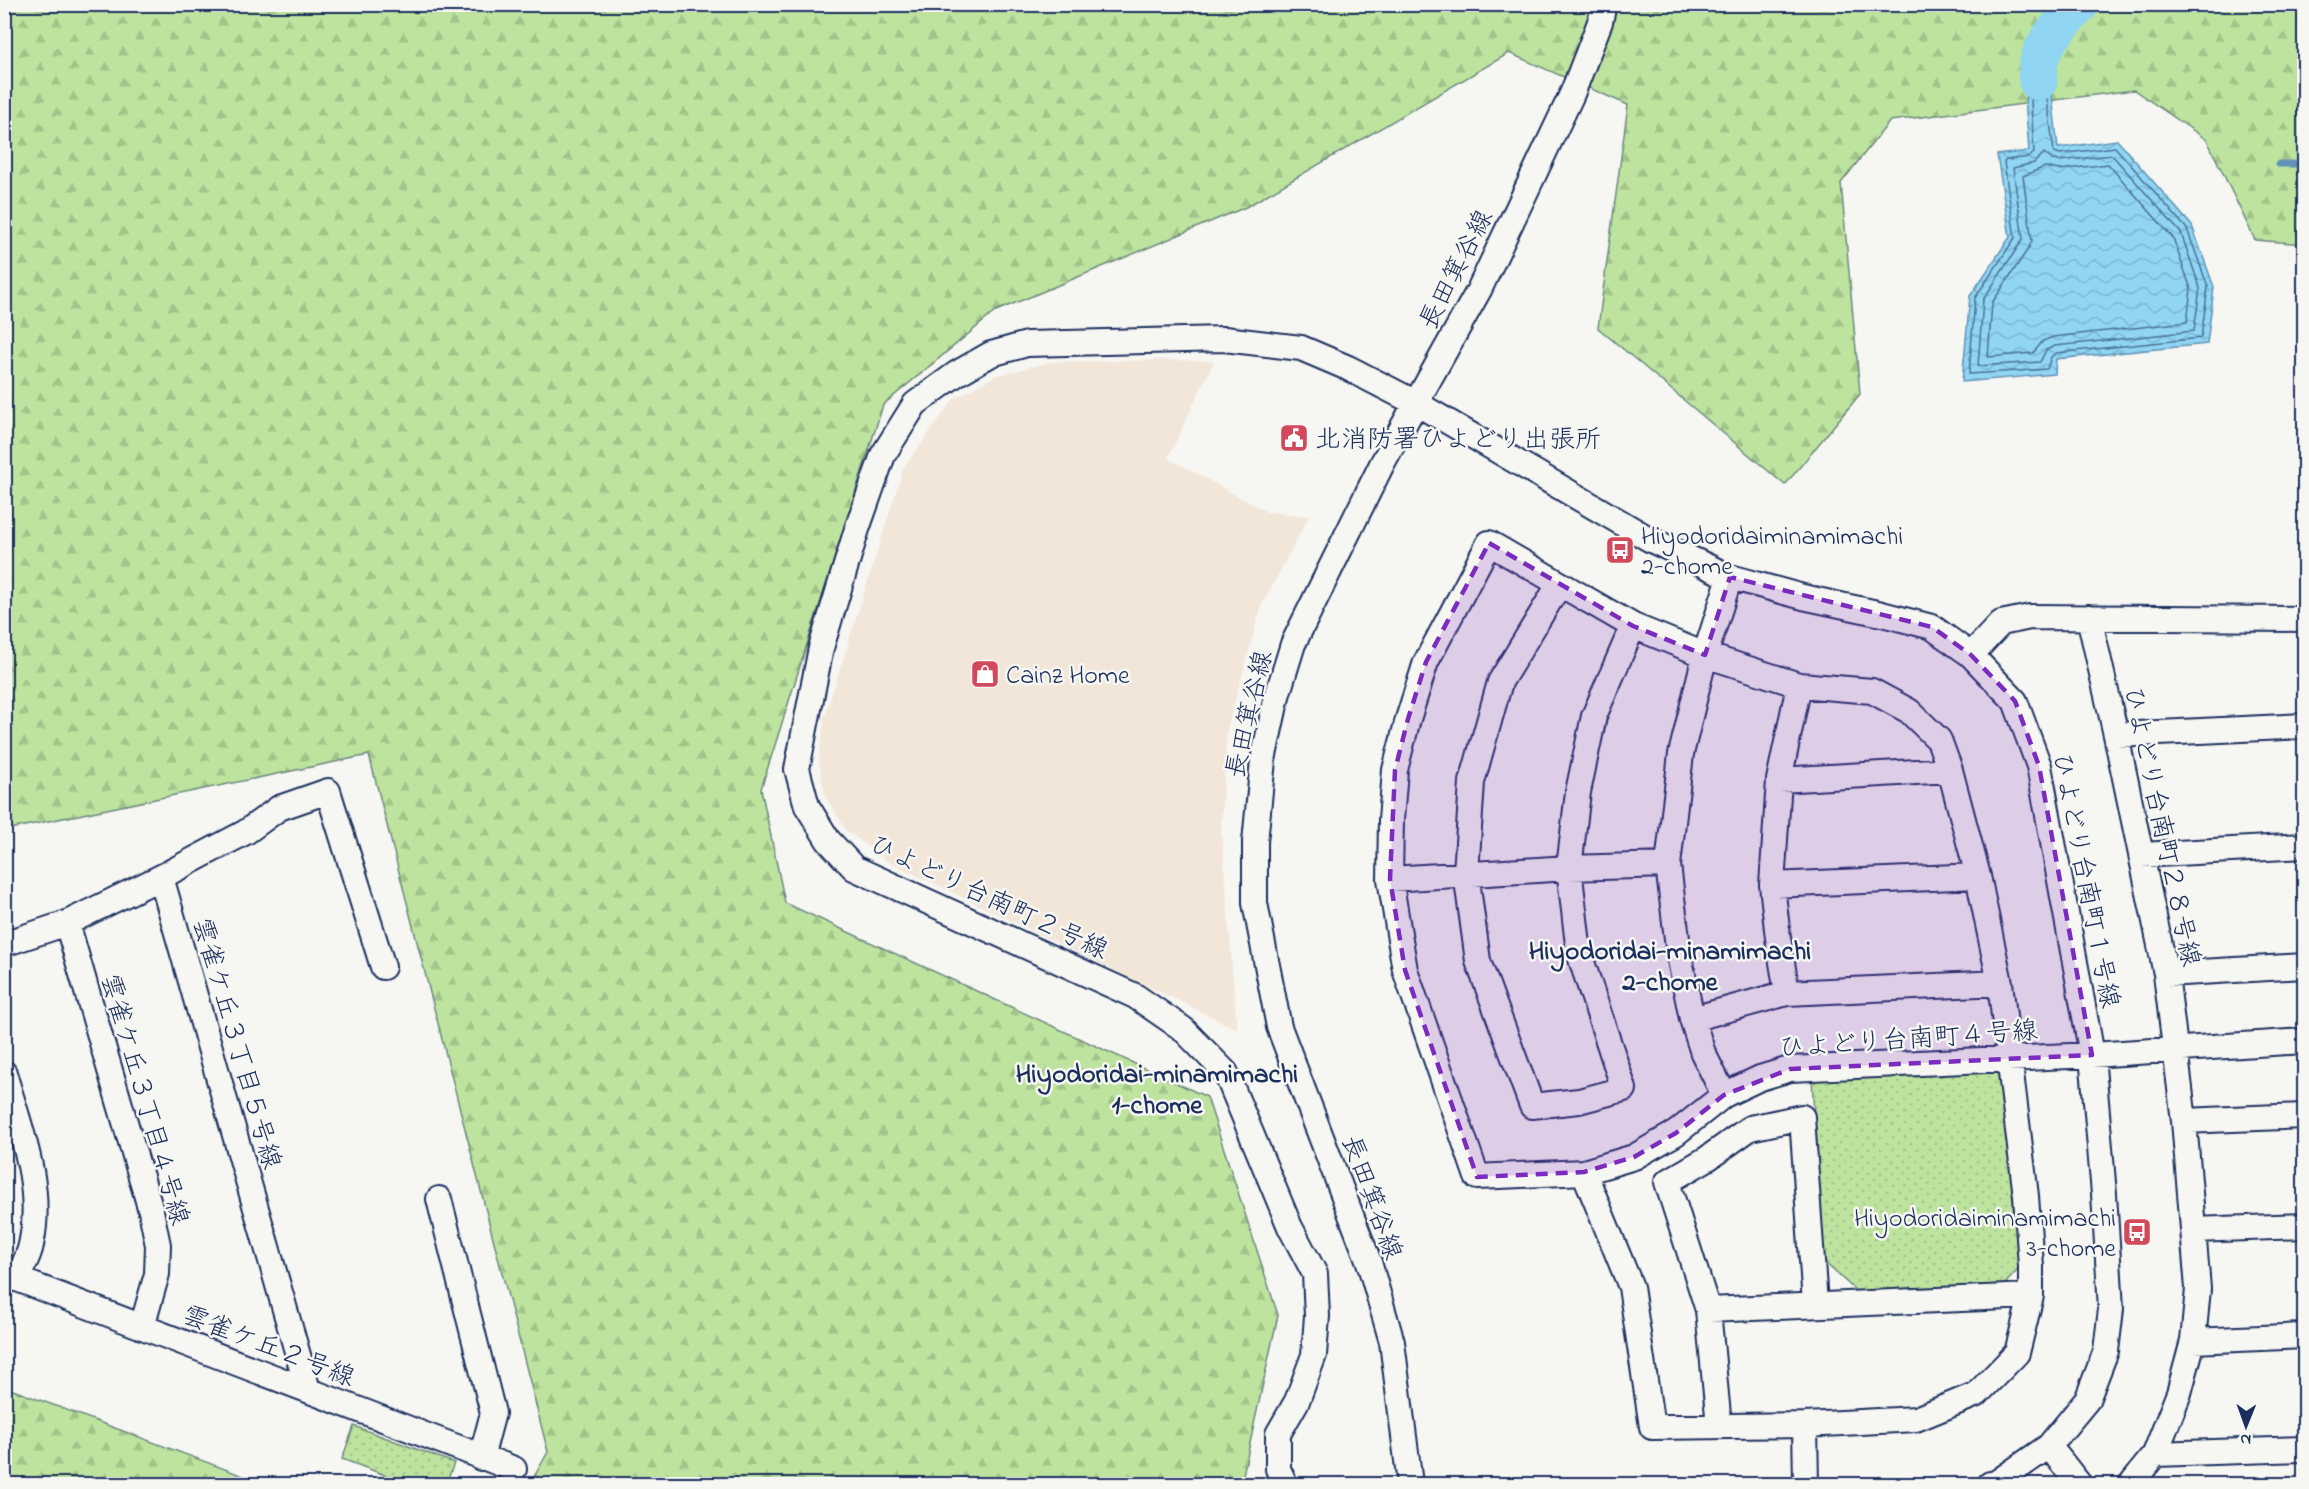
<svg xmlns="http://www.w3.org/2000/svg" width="2309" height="1489" viewBox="0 0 2309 1489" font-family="'Indie Flower','Klee One',sans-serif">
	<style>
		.built { fill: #f2e6d8 }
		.forest { fill: url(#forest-firs); stroke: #6c897e; stroke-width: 1.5 }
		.park { fill: url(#park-dots); stroke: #6c897e; stroke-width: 1.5 }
		.water { fill: url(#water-waves); stroke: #6193b7; stroke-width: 1.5 }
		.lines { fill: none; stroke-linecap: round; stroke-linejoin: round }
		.shore { stroke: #4a7199; stroke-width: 1.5 }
		.stream { stroke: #6193b7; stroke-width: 7 }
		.river { stroke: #90d5f2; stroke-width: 39 }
		.minor-casing { stroke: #1b2f5e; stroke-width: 28 }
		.minor { stroke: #f6f6f2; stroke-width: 24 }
		.marked { fill: #7b2cbf; fill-opacity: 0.2; stroke: #7b2cbf; stroke-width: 4.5; stroke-dasharray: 12 8; stroke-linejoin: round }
		.labels { text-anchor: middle; stroke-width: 5; stroke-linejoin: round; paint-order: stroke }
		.street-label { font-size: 26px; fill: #1b2f5e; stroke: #f6f6f2 }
		.poi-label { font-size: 26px; fill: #1b2f5e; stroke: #f6f6f2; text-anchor: start }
		.neighbourhood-label { font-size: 27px; font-weight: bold; fill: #1b2f5e; stroke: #f6f6f2 }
	</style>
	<defs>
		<pattern id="forest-firs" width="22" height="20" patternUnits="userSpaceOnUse" patternTransform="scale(1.5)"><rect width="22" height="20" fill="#bde39e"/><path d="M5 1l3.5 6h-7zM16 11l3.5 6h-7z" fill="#a2c38a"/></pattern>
		<pattern id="park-dots" width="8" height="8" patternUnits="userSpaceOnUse" patternTransform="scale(1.5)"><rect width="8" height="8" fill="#bde39e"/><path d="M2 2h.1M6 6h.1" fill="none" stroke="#a2c38a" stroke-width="1.8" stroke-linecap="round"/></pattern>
		<pattern id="water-waves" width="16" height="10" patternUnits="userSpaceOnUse" patternTransform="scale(1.5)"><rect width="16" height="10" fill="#90d5f2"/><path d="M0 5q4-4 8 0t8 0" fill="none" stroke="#7cb7d2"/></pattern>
	</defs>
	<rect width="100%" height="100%" fill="#f6f6f2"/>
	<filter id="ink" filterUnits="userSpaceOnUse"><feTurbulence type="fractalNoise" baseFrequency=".0167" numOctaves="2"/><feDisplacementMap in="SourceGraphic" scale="12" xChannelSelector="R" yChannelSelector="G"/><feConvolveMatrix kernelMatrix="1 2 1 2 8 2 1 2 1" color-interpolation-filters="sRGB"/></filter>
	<g filter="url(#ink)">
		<!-- built -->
		<path class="built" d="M1160 360 1214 361 1168 458 1267 512 1309 516 1261 607 1227 729 1221 825 1237 1029 885 860 846 830 825 796 819 761 824 719 904 467 954 399 995 376 1051 362Z"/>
		<!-- forest -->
		<path class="forest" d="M5 5H2304V244L2255 240 2207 140 2134 90 1890 121 1841 183 1860 394 1785 485 1598 328 1628 105 1509 53 1246 207 996 311 883 405 761 789 785 903 1207 1097 1278 1315 1241 1484H530L548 1452 369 755 5 830Z
			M4 1387H5L265 1484H5Z"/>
		<!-- park -->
		<path class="park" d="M1994 1070 2004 1081 2022 1265 2005 1284 1856 1291 1821 1259 1812 1077Z
			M354 1426 454 1463 446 1484H409L342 1459Z"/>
		<!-- water -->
		<path class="water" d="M2042 80 2052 96 2058 148 2117 140 2192 226 2214 287 2207 344 2056 359 2055 374 1962 382 1970 296 2010 237 1997 155 2029 151 2025 99 2033 81Z"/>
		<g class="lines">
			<!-- shore -->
			<path class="shore" d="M2039 88 2047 99 2054 152 2060 154 2115 147 2187 229 2208 287 2201 338 2056 353 2051 357 2047 369 1969 374 1975 298 2015 238 2004 162 2006 160 2029 157 2034 153 2031 101 2036 90Z
				M2044 153 2052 160 2059 161 2112 155 2181 233 2200 288 2194 331 2055 346 2046 350 2040 362 1978 366 1983 300 2023 239 2013 168 2034 163Z
				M2108 164 2173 238 2191 289 2187 322 2053 337 2043 341 2033 353 1988 357 1992 303 2028 249 2032 241 2023 176 2045 167 2059 170Z"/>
			<!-- stream -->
			<path class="stream" d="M2279 164H2304"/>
			<!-- river -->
			<path class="river" d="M2038 81C2033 49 2061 25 2080 4"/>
			<!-- minor casing -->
			<g class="minor-casing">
				<path id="minor" d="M1559 585 1500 682 1472 782 1466 873 1478 961 1532 1106 1579 1101 1624 1089 1579 953 1569 868 1578 792 1594 716 1633 626
					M2089 617 2116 735 2166 974 2184 1121 2198 1289 2193 1341 2179 1393 2155 1454 2131 1484
					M1971 655 2001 623 2030 617 2304 619
					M2116 735 2304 726
					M1779 780 1950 770
					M2141 855 2304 846
					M161 877 246 832 279 808 328 791 383 967
					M1390 879 1569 868 1668 865
					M1772 885 1978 876
					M67 923 151 1211 158 1245 157 1274 142 1327
					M4 944 67 923 161 877 308 1390
					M2166 974 2304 966
					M1787 993 1778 938 1772 885 1779 780 1799 685
					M1692 1019 1787 993 2000 983
					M4 1073C20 1129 44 1186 31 1245 29 1256 22 1268 17 1279
					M1724 1095 1703 1053 1692 1019 1679 955 1668 865 1681 754 1705 655 1730 577
					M2184 1121 2304 1116
					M1584 1172 1631 1287 1652 1427 1805 1425 1916 1419 1977 1394 2017 1353 2031 1296V1266L2026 1196 2000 983 1978 876 1950 770 1939 740 1909 711 1872 691 1799 685 1705 655 1633 626 1489 543 1426 662 1408 719 1395 770 1391 820 1390 879 1405 970 1477 1177 1584 1172 1634 1157 1676 1133 1724 1095 1760 1078 1790 1069 2092 1055 2304 1041
					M439 1199 493 1413 481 1458
					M2194 1230 2304 1226
					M4 1274 514 1469
					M1708 1310 2031 1296
					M2193 1341 2304 1336
					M1805 1425 1806 1484
					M1719 1426 1708 1310 1667 1182 1708 1158 1750 1128 1802 1117 1815 1304
					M2049 1446 2079 1484
					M2155 1454 2304 1449
					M1285 1484 1278 1469V1434L1297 1401 1314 1355 1317 1316 1315 1274 1290 1227 1226 1073 1183 1029 1135 996 854 868 828 840 807 806 797 769 821 648 857 529 883 455 915 404 956 374 991 354 1027 344 1224 339 1301 348 1348 368 1416 403 1649 539 1730 577 1803 597 1882 614 1932 627 1971 655 2015 701 2039 766 2092 1055 2104 1194 2111 1309 2106 1351 2087 1400 2049 1446 1996 1483 1990 1484
					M1410 1484 1392 1342 1369 1262 1279 1027 1255 903V842L1263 760 1277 696 1293 644 1383 462 1479 290 1572 94 1600 22 1604 4"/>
			</g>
			<!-- minor -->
			<use href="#minor" class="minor"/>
		</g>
	</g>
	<!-- marked area -->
	<path class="marked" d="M1489 543 1633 626 1705 655 1730 577 1932 627 1971 655 2015 701 2039 766 2092 1055 1790 1069 1724 1095 1676 1133 1634 1157 1584 1172 1477 1177 1405 970 1390 879 1395 770 1408 719 1426 662Z"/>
	<!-- icons -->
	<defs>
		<g id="civic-square" transform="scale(1.5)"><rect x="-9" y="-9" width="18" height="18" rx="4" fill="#d1495b" stroke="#f6f6f2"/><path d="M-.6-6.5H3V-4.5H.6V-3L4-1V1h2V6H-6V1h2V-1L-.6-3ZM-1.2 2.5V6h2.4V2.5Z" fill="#fff"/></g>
		<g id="bus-square" transform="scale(1.5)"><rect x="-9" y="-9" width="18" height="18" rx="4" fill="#d1495b" stroke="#f6f6f2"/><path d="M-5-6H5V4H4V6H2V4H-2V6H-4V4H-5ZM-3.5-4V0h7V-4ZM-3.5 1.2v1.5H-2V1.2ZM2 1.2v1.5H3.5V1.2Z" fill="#fff"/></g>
		<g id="shop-square" transform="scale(1.5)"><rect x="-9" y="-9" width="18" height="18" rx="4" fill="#d1495b" stroke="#f6f6f2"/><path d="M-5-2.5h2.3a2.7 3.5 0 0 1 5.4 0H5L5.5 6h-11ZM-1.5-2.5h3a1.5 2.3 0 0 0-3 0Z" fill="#fff"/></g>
	</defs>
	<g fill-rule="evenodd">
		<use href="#civic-square" x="1294" y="438"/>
		<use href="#bus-square" x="1620" y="550"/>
		<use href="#shop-square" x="985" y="674"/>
		<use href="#bus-square" x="2137" y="1232"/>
	</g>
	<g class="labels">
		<!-- street labels -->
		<g class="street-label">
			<text transform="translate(1455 269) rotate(-63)" y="9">長田箕谷線</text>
			<text transform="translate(1248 714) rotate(-77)" y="9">長田箕谷線</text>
			<text transform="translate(2163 826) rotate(78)" y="9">ひよどり台南町２８号線</text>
			<text transform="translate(2087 880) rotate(79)" y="9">ひよどり台南町１号線</text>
			<text transform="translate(989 896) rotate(25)" y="9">ひよどり台南町２号線</text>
			<text transform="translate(1908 1038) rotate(-4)" y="9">ひよどり台南町４号線</text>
			<text transform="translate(238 1043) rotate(74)" y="9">雲雀ケ丘３丁目５号線</text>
			<text transform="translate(146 1099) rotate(74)" y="9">雲雀ケ丘３丁目４号線</text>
			<text transform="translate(1373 1197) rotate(70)" y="9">長田箕谷線</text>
			<text transform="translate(269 1345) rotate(21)" y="9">雲雀ケ丘２号線</text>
		</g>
		<!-- poi labels -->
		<g class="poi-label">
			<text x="1315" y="447">北消防署ひよどり出張所</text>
			<text x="1641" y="544">Hiyodoridaiminamimachi<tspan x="1641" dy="30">2-chome</tspan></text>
			<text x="1006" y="683">Cainz Home</text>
			<text x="2116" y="1226" text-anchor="end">Hiyodoridaiminamimachi<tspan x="2116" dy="30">3-chome</tspan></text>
		</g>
		<!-- neighbourhood labels -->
		<g class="neighbourhood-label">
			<text x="1670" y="959">Hiyodoridai-minamimachi<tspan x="1670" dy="31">2-chome</tspan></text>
			<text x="1157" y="1082">Hiyodoridai-minamimachi<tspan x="1157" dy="31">1-chome</tspan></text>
		</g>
	</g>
	<!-- margin -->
	<rect width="2309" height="1489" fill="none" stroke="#f6f6f2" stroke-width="24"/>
	<rect x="12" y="12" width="2285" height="1465" fill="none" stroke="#1b2f5e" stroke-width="2" filter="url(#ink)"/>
	<!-- north arrow -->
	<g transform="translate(2246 1426) rotate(181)" stroke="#f6f6f2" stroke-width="4.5" paint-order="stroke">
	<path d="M0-4.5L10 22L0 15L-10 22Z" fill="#1b2f5e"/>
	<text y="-9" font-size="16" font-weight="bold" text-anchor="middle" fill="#1b2f5e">N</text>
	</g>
</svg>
